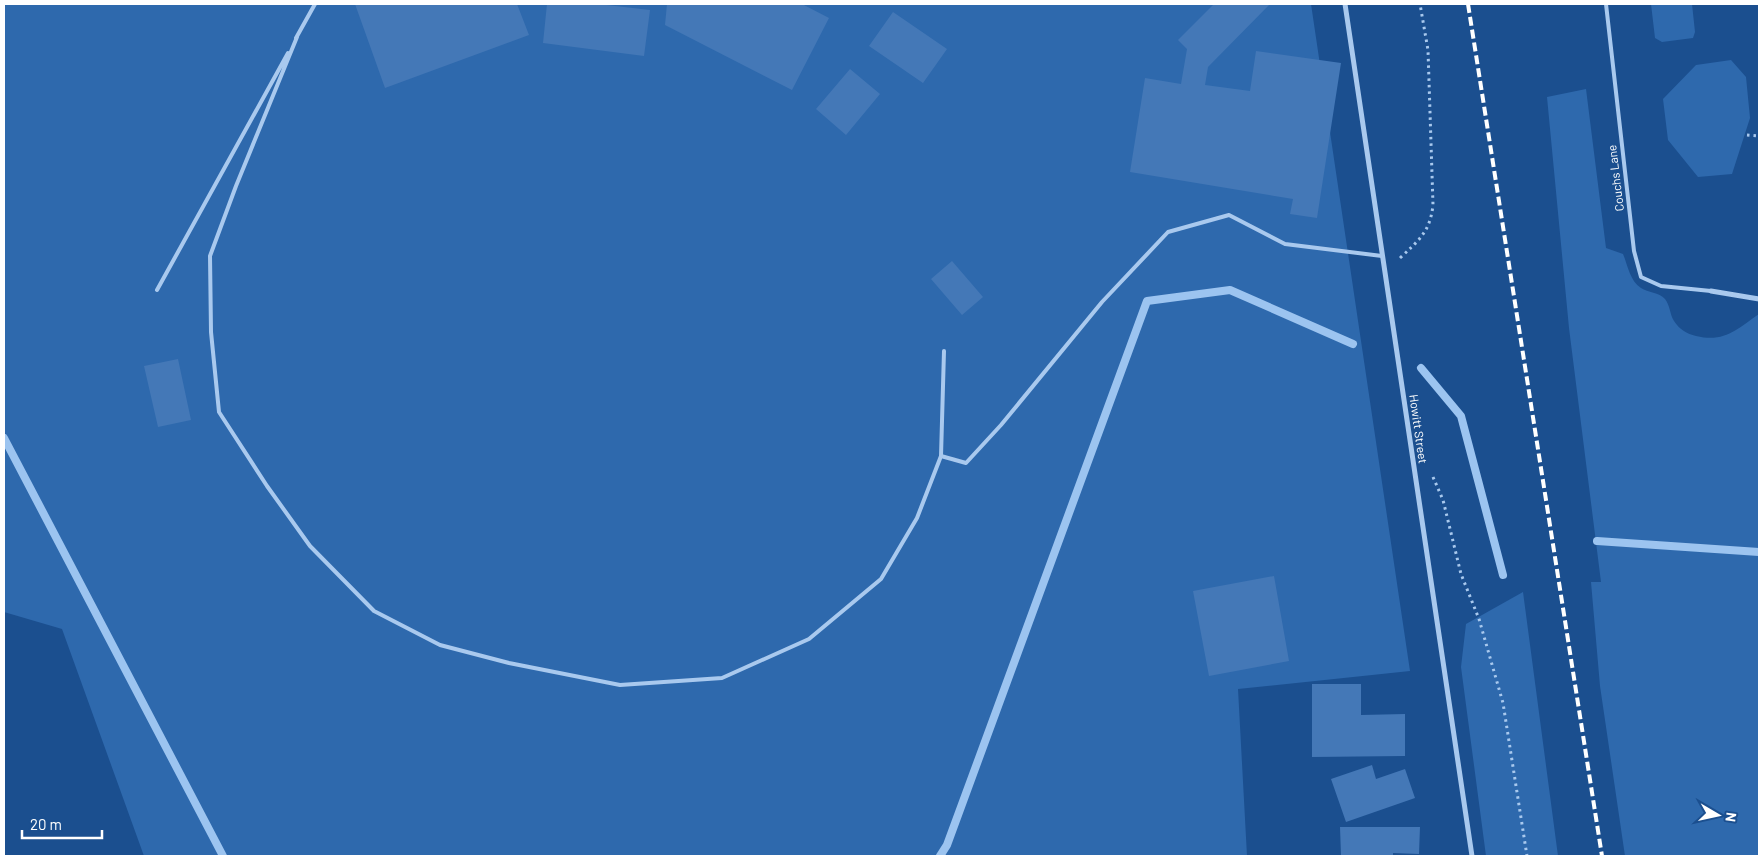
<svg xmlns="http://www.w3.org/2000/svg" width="1763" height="860" viewBox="0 0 1763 860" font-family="Barlow,sans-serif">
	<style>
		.green { fill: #2e69ad }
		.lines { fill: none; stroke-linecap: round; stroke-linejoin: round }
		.stream { stroke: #9cc4f0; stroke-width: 8 }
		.building { fill: #4478b7 }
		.path { stroke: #a9c9ee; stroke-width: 3; stroke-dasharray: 2.5 4; stroke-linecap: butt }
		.service { stroke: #a9c9ee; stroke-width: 4 }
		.minor { stroke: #a9c9ee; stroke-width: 5 }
		.rail { stroke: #fff; stroke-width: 4; stroke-dasharray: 9 4; stroke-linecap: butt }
		.labels { text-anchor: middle; stroke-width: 4; stroke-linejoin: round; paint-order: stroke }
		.street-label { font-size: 12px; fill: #fff; stroke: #1b4f8f }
	</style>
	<rect width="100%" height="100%" fill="#1b4f8f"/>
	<!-- green -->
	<path class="green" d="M4 4H1311L1410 671 1238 689 1247 856H144L62 629 4 612Z
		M1651 4H1692L1695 32 1693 38 1662 42 1655 38Z
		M1731 60 1746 77 1750 118 1732 174 1698 177 1668 140 1663 99 1696 65Z
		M1586 89 1606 248 1623 254C1628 266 1630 281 1641 288 1648 293 1659 292 1665 299 1670 305 1670 315 1674 321 1679 329 1687 334 1696 336 1725 343 1737 329 1759 314V856H1625L1600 686 1591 582H1601L1569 328 1547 97Z
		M1523 592 1558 856H1486L1461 667 1466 624Z"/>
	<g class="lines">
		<!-- stream -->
		<path class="stream" d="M1421 368 1461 416 1503 575
			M4 438 223 856
			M1597 541 1759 552
			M940 856 947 845 1147 301 1230 290 1353 344"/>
	</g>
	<!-- building -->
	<path class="building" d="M355 4H517L529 35 385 88Z
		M547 4H598L650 10 644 56 543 43Z
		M667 4H802L829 18 792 90 665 25Z
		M1214 4H1270L1208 67 1205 85 1250 91 1256 51 1341 63 1317 218 1290 214 1293 199 1130 172 1145 78 1181 84 1187 49 1178 40Z
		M893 12 947 49 923 83 869 46Z
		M850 69 880 94 846 135 816 109Z
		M952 261 983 297 962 315 931 279Z
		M178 359 191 420 158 427 144 366Z
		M1274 576 1289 661 1209 676 1193 591Z
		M1312 684H1361V715L1405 714V756L1312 757Z
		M1372 765 1376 779 1405 769 1415 798 1346 822 1331 779Z
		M1340 827H1420L1419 854 1393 853V856H1341Z"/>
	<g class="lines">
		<!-- path -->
		<path class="path" d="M1747 135 1759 136
			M1400 258C1419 240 1430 232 1433 205L1428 50 1420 4
			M1433 477 1443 500 1461 574 1479 619 1503 703 1527 856"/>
		<!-- service -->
		<path class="service" d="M1606 4 1634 251 1641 277 1661 286 1711 291
			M297 37 236 186 210 256 211 332 219 412 267 486 310 546 374 611 440 645 509 663 620 685 722 678 809 639 881 579 917 518 941 456 944 351
			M296 38 315 4
			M157 290 288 53
			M941 456 966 463 1001 425 1102 302 1168 232 1229 215 1285 244 1382 256"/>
		<!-- minor -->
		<path class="minor" d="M1345 4 1472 856
			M1711 291 1759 299"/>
		<!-- rail -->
		<path class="rail" d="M1468 4 1602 856"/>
	</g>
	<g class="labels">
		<!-- street labels -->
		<g class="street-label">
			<text transform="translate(1616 178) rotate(-97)" y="4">Couchs Lane</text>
			<text transform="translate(1418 429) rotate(82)" y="4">Howitt Street</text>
		</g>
	</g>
	<!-- border -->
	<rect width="1763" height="860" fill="none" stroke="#ffffff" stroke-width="10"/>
	<!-- north arrow -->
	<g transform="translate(1718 815) rotate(99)" stroke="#1b4f8f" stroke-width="4" paint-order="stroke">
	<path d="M0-4L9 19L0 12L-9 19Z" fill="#ffffff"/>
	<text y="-8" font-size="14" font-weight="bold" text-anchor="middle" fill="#ffffff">N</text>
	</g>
	<!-- scale -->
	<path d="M22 830v8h80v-8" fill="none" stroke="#ffffff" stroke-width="2.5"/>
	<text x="30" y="830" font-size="15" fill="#ffffff" stroke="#1b4f8f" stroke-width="4" paint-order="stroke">20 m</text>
</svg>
